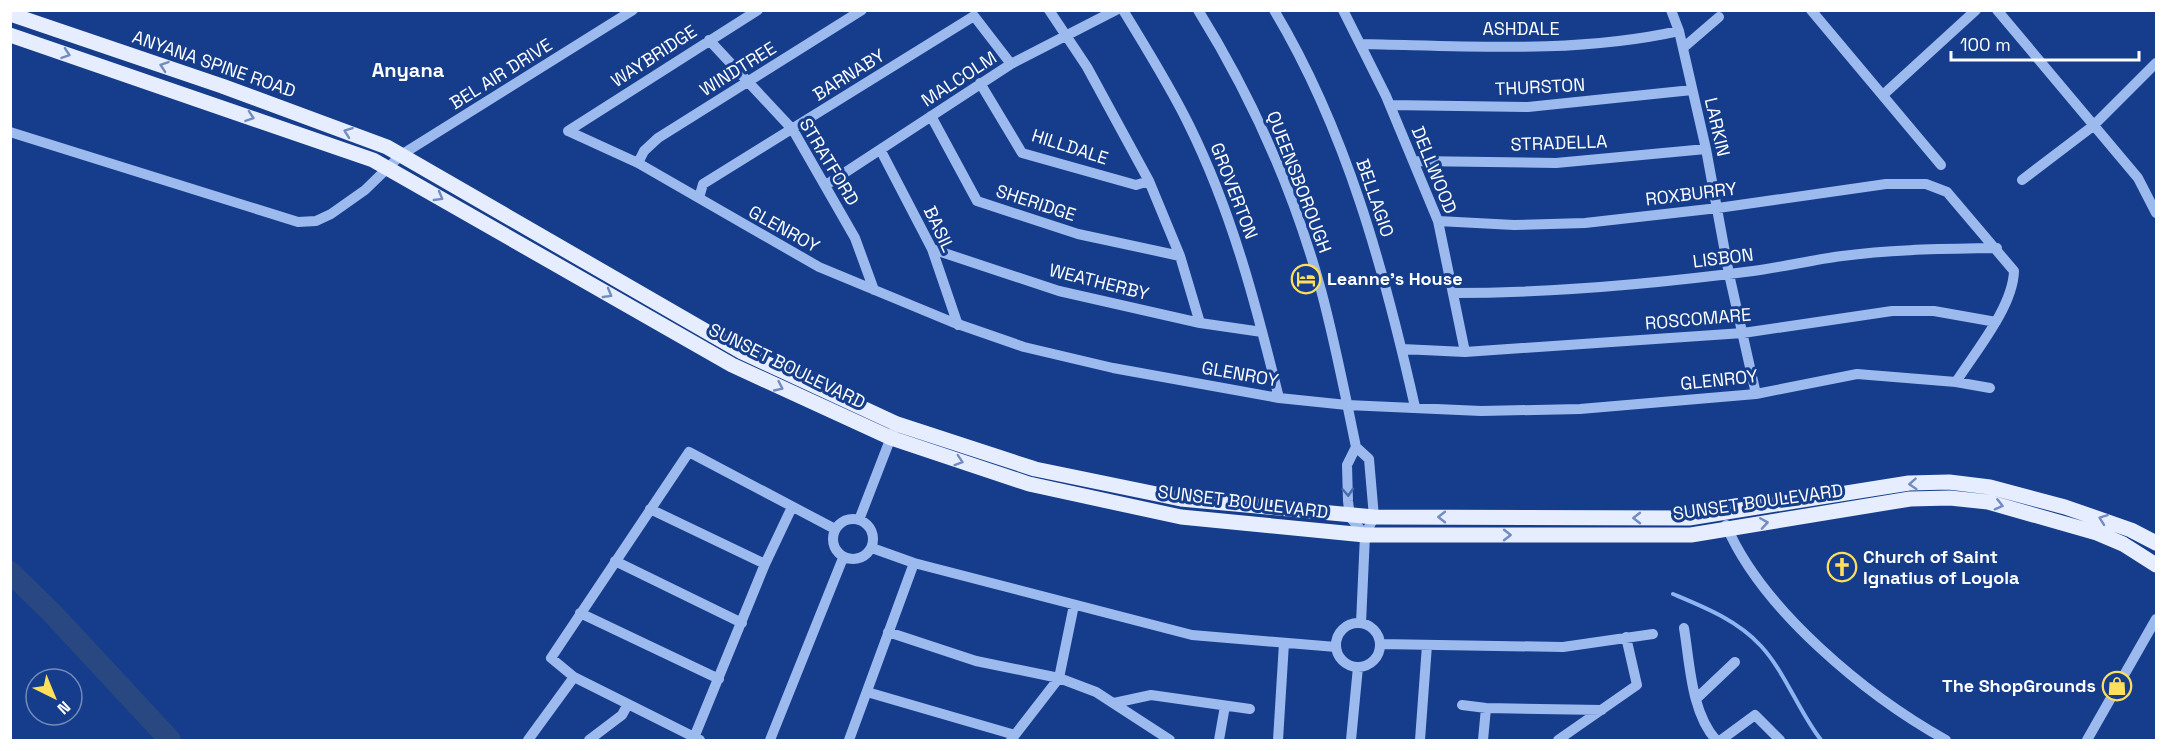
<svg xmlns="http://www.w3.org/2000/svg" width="2167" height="751" viewBox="0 0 2167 751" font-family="'Space Grotesk',sans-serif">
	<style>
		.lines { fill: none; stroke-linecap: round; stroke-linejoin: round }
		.stream { stroke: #8fb4f2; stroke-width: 4 }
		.river { stroke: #294781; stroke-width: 22 }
		.minor { stroke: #9dbaef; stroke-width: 10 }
		.major { stroke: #e6edff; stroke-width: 15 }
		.oneway { stroke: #738cbf }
		.oneway2 { stroke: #4569ae }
		.labels { text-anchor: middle; stroke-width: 6; stroke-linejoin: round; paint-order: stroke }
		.street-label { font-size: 18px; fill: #fff; stroke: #153d8b }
		.poi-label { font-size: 18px; font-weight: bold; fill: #fff; stroke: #153d8b; text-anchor: start }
		.neighbourhood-label { font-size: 20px; font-weight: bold; fill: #fff; stroke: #153d8b }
	</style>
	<rect width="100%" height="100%" fill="#153d8b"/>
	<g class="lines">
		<!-- stream -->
		<path class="stream" d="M1673 594C1704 607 1737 620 1761 646 1785 672 1799 712 1821 740"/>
		<!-- river -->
		<path class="river" d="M10 572 52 613 170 740"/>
		<!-- minor -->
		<path class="minor" d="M1049 10 1087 67 1149 181 1180 256 1200 323
			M1123 10C1146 48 1170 86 1189 125 1232 212 1256 305 1279 398
			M1198 10C1252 97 1294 192 1321 290 1335 342 1345 394 1356 447
			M1274 10C1347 132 1384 270 1415 407
			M1343 10 1386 96 1438 221 1465 352
			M1671 10 1679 31 1706 149 1729 274 1756 394
			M1811 10 1941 165
			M1997 10 2138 178 2156 213
			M709 40 793 130 855 238 874 290
			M1361 44C1467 46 1575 54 1679 31
			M1683 48 1719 17
			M980 83 1022 153 1136 185 1149 181
			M1883 95 1976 10
			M1390 105 1528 107 1692 90
			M931 116 977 201 1078 234 1180 256
			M568 131 638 163 819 267 952 322 1024 347 1113 368 1279 398 1347 405 1481 411 1580 409 1756 394 1857 374 1956 382 1990 388
			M568 131 758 10
			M10 132 298 222 316 221 331 214 365 190 401 155 633 10
			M881 151 932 249 958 325
			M1414 161 1556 163 1706 149
			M638 163 644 151 658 138 862 10
			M2022 180 2093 126 2156 63
			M826 185 1011 64 1116 10
			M699 198 703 184 974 16 1011 64
			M1438 221 1514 225 1585 223 1718 208 1886 184H1926L1947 192 2014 271C2013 307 1975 352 1956 382
			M932 249 1059 291 1200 323 1262 332
			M1453 293C1553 293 1653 284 1753 271 1783 267 1812 260 1842 256 1894 249 1945 249 1997 248
			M1402 349 1465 352 1743 333 1892 311H1934L1996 322
			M1356 447 1369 459 1374 517 1365 535 1361 623
			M1356 447 1347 465 1348 501 1350 517 1365 535
			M650 509 765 564
			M833 539a20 20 0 1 1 40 0a20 20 0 1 1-40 0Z
			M859 520 893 432
			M1726 525C1762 610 1867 696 1946 740
			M872 548 914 563 1192 635 1336 647
			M615 561 742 623
			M580 613 719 679
			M1336 645a22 22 0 1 1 44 0a22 22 0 1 1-44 0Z
			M1684 628C1690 664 1691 712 1716 740
			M888 632 976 661 1059 678 1096 692 1170 740
			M1380 644 1563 647 1653 634
			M867 692 1015 735
			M1696 699 1735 662
			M1114 703 1151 695 1250 709
			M1462 705 1486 708 1602 710
			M528 740 574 677
			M589 740 622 715 628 704
			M693 740 765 564 792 507
			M700 740 574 677 551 658 689 452 835 529
			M770 740 843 558
			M849 740 914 563
			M1011 740 1059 678 1074 605
			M1219 740 1225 706
			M1278 740 1284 643
			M1351 740 1358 667
			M1420 740 1427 645
			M1483 740 1486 708
			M1558 740 1637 685 1626 637
			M1721 740 1755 715 1780 740
			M2087 740 2156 619"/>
		<!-- major -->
		<path class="major" d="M10 14 222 86 387 147 742 352 897 424 1035 469 1181 499 1374 517 1689 518 1909 483 1949 482 1990 487 2065 507 2131 530 2156 543
			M10 35 373 160 732 365 891 438 1029 484 1181 517 1365 535H1691L1910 499 1950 498 1988 502 2097 533 2123 544 2156 565"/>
	</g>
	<!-- one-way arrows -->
	<defs><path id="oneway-chevron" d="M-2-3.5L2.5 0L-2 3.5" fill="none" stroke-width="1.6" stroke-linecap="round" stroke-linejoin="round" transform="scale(1.5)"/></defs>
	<g class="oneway">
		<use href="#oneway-chevron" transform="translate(66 54) rotate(19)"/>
		<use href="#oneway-chevron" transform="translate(164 66) rotate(-161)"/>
		<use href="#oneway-chevron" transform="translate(250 117) rotate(19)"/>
		<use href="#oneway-chevron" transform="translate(348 132) rotate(-160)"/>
		<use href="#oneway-chevron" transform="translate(439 197) rotate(30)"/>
		<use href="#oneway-chevron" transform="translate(608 294) rotate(30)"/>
		<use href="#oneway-chevron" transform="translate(779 387) rotate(25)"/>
		<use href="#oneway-chevron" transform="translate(959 461) rotate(18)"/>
		<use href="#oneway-chevron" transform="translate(1913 484) rotate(176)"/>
		<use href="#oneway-chevron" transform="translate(1999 505) rotate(14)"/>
		<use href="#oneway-chevron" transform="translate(1442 517) rotate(-180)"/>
		<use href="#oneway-chevron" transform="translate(1637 518) rotate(-180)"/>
		<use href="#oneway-chevron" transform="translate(2103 519) rotate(-160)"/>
		<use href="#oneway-chevron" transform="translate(1764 523) rotate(-9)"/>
		<use href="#oneway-chevron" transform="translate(1507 535)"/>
	</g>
	<use class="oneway2" href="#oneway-chevron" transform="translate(1348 492) rotate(87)"/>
	<!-- icons -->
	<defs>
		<g id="hotel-ring" transform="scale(1.5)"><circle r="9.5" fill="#153d8b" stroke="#ffdf5c" stroke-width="1.5"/><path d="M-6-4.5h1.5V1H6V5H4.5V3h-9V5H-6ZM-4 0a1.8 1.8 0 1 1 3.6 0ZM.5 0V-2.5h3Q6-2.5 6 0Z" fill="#ffdf5c"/></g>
		<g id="church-ring" transform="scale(1.5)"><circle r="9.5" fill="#153d8b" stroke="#ffdf5c" stroke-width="1.5"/><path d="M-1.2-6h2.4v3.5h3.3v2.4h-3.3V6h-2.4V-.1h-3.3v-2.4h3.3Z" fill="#ffdf5c"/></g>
		<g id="shop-ring" transform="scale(1.5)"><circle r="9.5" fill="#153d8b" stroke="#ffdf5c" stroke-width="1.5"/><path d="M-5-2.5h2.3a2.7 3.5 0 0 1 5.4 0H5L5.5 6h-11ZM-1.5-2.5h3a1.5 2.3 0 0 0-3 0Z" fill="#ffdf5c"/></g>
	</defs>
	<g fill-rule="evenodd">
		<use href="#hotel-ring" x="1306" y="279"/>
		<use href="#church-ring" x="1842" y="567"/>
		<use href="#shop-ring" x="2117" y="686"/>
	</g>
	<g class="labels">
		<!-- street labels -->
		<g class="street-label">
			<text x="1521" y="35">ASHDALE</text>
			<text transform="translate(654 56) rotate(-33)" y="6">WAYBRIDGE</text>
			<text transform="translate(214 64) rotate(19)" y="6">ANYANA SPINE ROAD</text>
			<text transform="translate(738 69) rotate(-32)" y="6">WINDTREE</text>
			<text transform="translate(501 74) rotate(-32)" y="6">BEL AIR DRIVE</text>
			<text transform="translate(849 75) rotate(-32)" y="6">BARNABY</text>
			<text transform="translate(959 79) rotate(-33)" y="6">MALCOLM</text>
			<text transform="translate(1540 87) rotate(-3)" y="6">THURSTON</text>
			<text transform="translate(1717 127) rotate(77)" y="6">LARKIN</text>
			<text transform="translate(1559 143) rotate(-2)" y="6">STRADELLA</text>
			<text transform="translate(1070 147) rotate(18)" y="6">HILLDALE</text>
			<text transform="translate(829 162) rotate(59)" y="6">STRATFORD</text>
			<text transform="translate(1434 170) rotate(68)" y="6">DELLWOOD</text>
			<text transform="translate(1299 182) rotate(69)" y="6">QUEENSBOROUGH</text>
			<text transform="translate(1234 191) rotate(69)" y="6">GROVERTON</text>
			<text transform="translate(1691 194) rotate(-7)" y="6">ROXBURRY</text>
			<text transform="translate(1375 198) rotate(71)" y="6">BELLAGIO</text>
			<text transform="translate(1036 203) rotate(18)" y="6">SHERIDGE</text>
			<text transform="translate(784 229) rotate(29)" y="6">GLENROY</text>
			<text transform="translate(939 229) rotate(65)" y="6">BASIL</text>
			<text transform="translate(1723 258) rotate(-7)" y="6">LISBON</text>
			<text transform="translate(1099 282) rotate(14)" y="6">WEATHERBY</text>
			<text transform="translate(1698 319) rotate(-5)" y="6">ROSCOMARE</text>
			<text transform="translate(787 366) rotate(26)" y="6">SUNSET BOULEVARD</text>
			<text transform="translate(1240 374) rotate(10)" y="6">GLENROY</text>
			<text transform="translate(1719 380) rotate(-6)" y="6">GLENROY</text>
			<text transform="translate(1243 502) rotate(7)" y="6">SUNSET BOULEVARD</text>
			<text transform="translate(1758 502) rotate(-8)" y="6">SUNSET BOULEVARD</text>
		</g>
		<!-- poi labels -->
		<g class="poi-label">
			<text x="1327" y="285">Leanne's House</text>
			<text x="1863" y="563">Church of Saint<tspan x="1863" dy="21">Ignatius of Loyola</tspan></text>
			<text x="2096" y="692" text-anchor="end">The ShopGrounds</text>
		</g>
		<!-- neighbourhood labels -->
		<g class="neighbourhood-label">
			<text x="408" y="77">Anyana</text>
		</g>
	</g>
	<!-- border -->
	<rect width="2167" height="751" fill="none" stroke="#ffffff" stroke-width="24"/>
	<!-- north arrow -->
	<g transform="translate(54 697) rotate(137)"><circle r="28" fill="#153d8b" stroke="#738bb9" stroke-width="1.5"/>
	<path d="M0-4.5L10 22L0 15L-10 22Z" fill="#ffdf5c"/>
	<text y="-9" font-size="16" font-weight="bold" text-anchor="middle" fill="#ffffff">N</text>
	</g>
	<!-- scale -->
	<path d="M1951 51v9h188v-9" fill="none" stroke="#ffffff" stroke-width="3"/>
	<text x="1960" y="51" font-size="18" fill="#ffffff" stroke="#153d8b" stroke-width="4.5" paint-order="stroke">100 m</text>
</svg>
